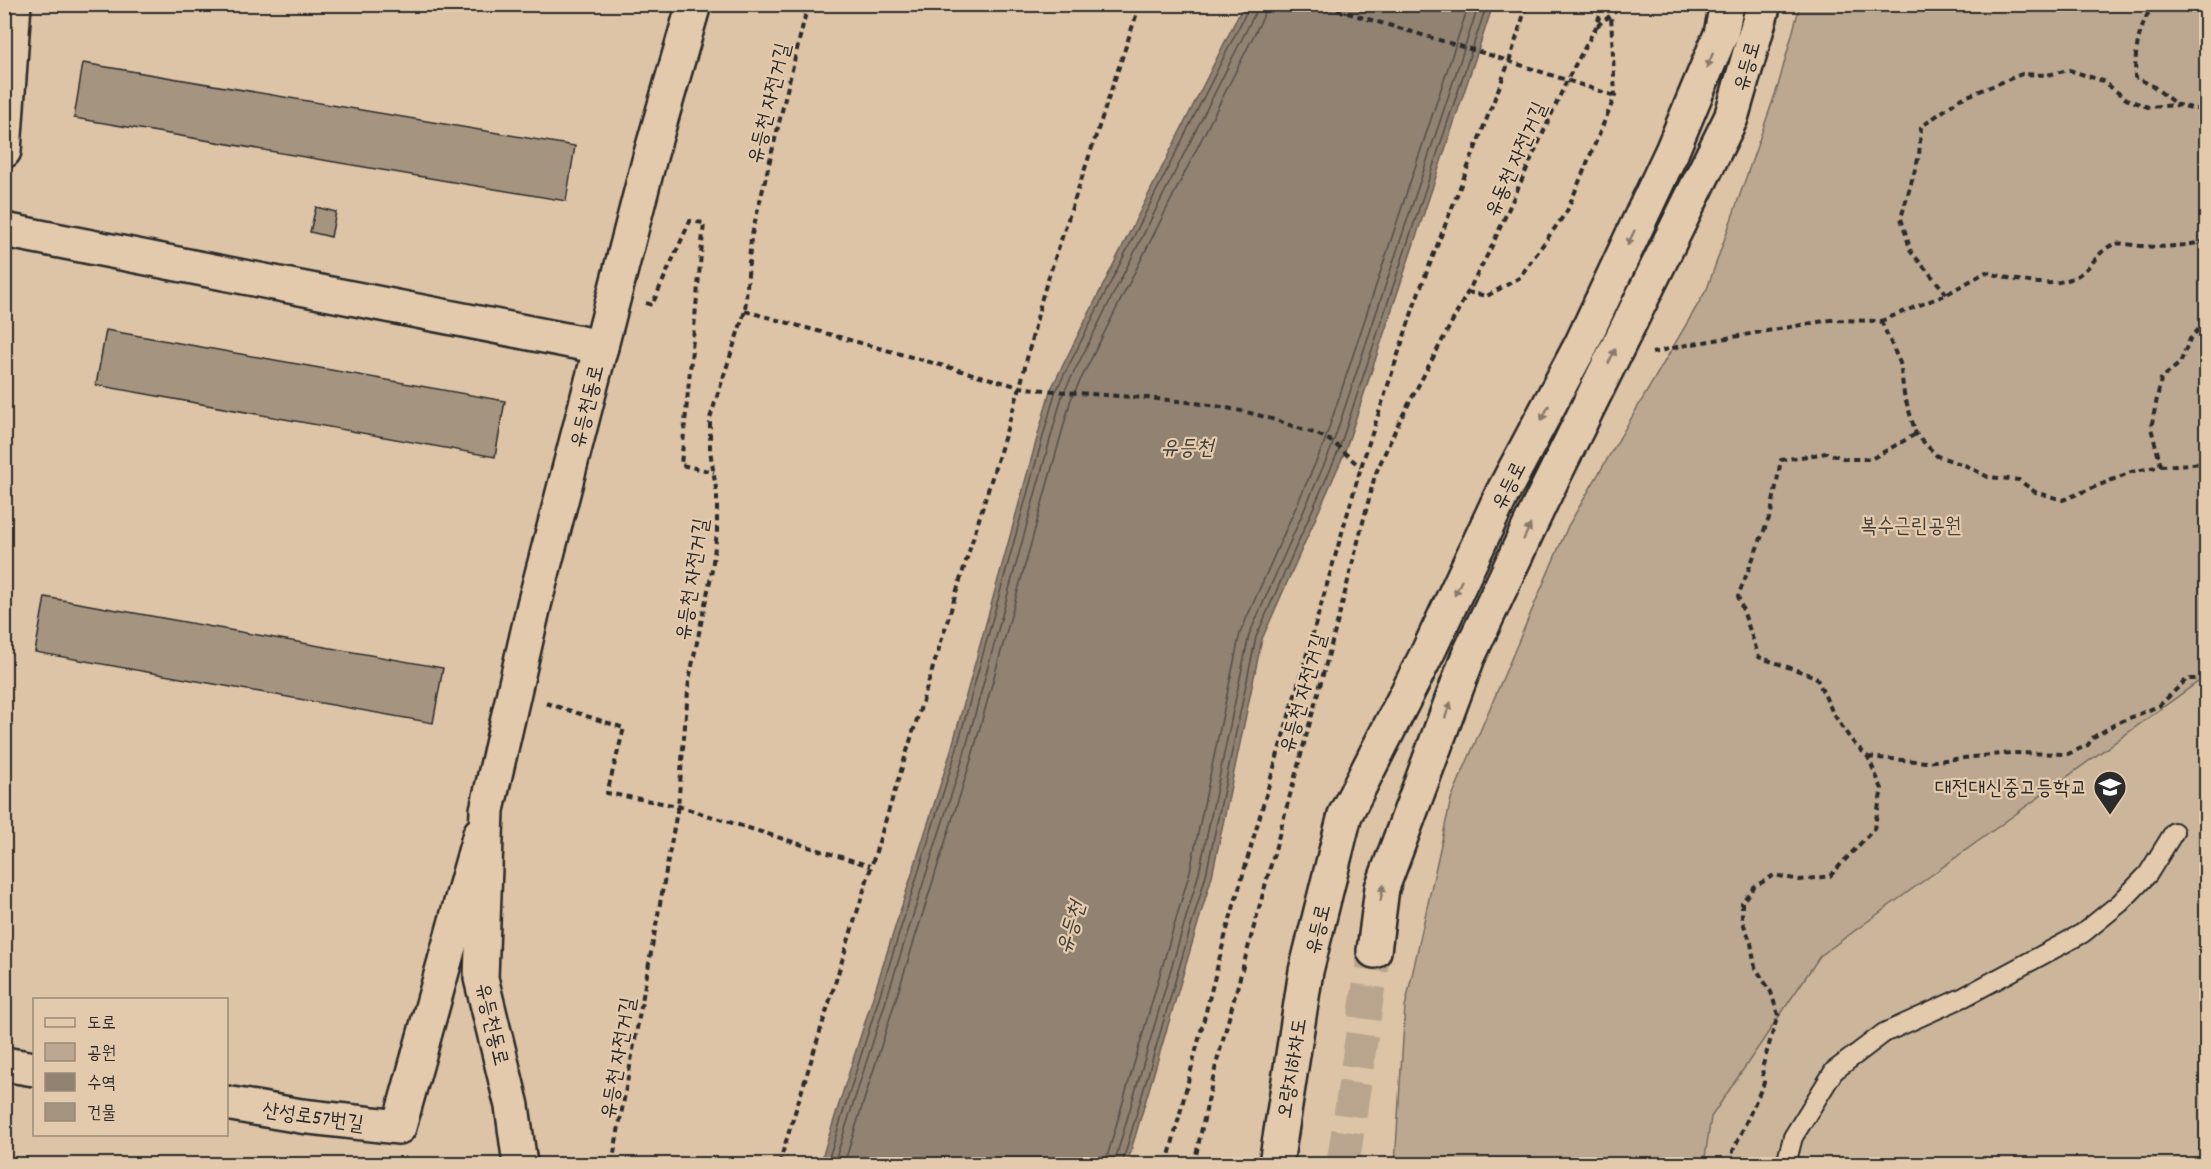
<svg xmlns="http://www.w3.org/2000/svg" width="2211" height="1169" viewBox="0 0 2211 1169" font-family="Dekko,'Poor Story',sans-serif">
	<style>
		.built { fill: #ccb69b }
		.green { fill: #bca890; stroke: #746a5e; stroke-width: 1.5 }
		.water { fill: #918272; stroke: #685f56; stroke-width: 1.5 }
		.lines { fill: none; stroke-linecap: round; stroke-linejoin: round }
		.shore { stroke: #544e47; stroke-width: 1.5 }
		.building { fill: #a59480; stroke: #2b2b2b; stroke-width: 1.5 }
		.primary-tunnel { stroke: #b9a58e; stroke-width: 33; stroke-dasharray: 33 16; stroke-linecap: butt }
		.service-casing { stroke: #2b2b2b; stroke-width: 22 }
		.minor-casing { stroke: #2b2b2b; stroke-width: 38 }
		.secondary-casing { stroke: #2b2b2b; stroke-width: 38 }
		.primary-casing { stroke: #2b2b2b; stroke-width: 38 }
		.path { stroke: #2b2b2b; stroke-width: 4; stroke-dasharray: 6 4.5; stroke-linecap: butt }
		.service { stroke: #e4caac; stroke-width: 18 }
		.minor { stroke: #e4caac; stroke-width: 33 }
		.secondary { stroke: #e4caac; stroke-width: 33 }
		.primary { stroke: #e4caac; stroke-width: 33 }
		.oneway { fill: #887a6c }
		.labels { text-anchor: middle; stroke-width: 4.5; stroke-linejoin: round; paint-order: stroke }
		.street-label { font-size: 21px; fill: #2b2b2b; stroke: #e4caac }
		.park-label { font-size: 21px; fill: #413e3a; stroke: #e4caac }
		.poi-label { font-size: 21px; fill: #2b2b2b; stroke: #e4caac; text-anchor: end }
		.water-label { font-size: 22px; font-style: italic; fill: #3f3c39; stroke: #e4caac }
	</style>
	<rect width="100%" height="100%" fill="#ddc4a7"/>
	<filter id="ink" filterUnits="userSpaceOnUse"><feTurbulence type="fractalNoise" baseFrequency=".0167" numOctaves="2"/><feDisplacementMap in="SourceGraphic" scale="12" xChannelSelector="R" yChannelSelector="G"/><feConvolveMatrix kernelMatrix="1 2 1 2 8 2 1 2 1" color-interpolation-filters="sRGB"/></filter>
	<g filter="url(#ink)">
		<!-- built -->
		<path class="built" d="M2206 676V1164H1704L1711 1117 1820 956Z"/>
		<!-- green -->
		<path class="green" d="M1800 5H2206V676L1820 956 1711 1117 1704 1164H1395L1405 1007 1451 799 1568 526 1707 289 1778 86Z"/>
		<!-- water -->
		<path class="water" d="M1244 4 1493 5 1344 454 1262 639 1212 876 1127 1164H820L950 754 1050 391Z"/>
		<g class="lines">
			<!-- shore -->
			<path class="shore" d="M827 1164 955 755 1055 393 1248 9V4
				M834 1164 963 758 1062 396 1255 13 1256 4
				M844 1164 971 760 1071 399 1263 17 1265 4
				M1105 1164 1190 871 1240 633 1323 446 1469 4
				M1114 1164 1199 873 1249 635 1331 449 1479 4
				M1122 1164 1206 875 1256 637 1338 452 1487 4"/>
		</g>
		<!-- building -->
		<path class="building" d="M83 63 575 146 566 201 74 118Z
			M316 207 336 212 331 237 310 232Z
			M106 330 505 401 495 457 96 385Z
			M45 597 443 668 433 723 35 652Z"/>
		<g class="lines">
			<!-- primary-tunnel -->
			<path class="primary-tunnel" d="M1343 1164 1374 951"/>
			<!-- service casing -->
			<g class="service-casing">
				<path id="service" d="M1786 1164 1793 1137 1834 1071 1884 1033 1964 997 2083 933 2120 903 2148 874 2174 832"/>
			</g>
			<!-- minor casing -->
			<g class="minor-casing">
				<path id="minor" d="M4 151 14 4
					M4 230 601 347
					M4 1064 34 1069
					M226 1103 301 1116 399 1127 480 834"/>
			</g>
			<!-- secondary casing -->
			<g class="secondary-casing">
				<path id="secondary" d="M520 1164 512 1106 481 978 487 810 534 605 650 157 694 4"/>
			</g>
			<!-- primary casing -->
			<g class="primary-casing">
				<path id="primary" d="M1374 951 1382 888 1468 657 1540 504 1731 118 1764 4
					M1276 1164 1306 971 1345 815 1429 650 1502 494 1581 345 1672 151 1721 34 1727 4"/>
			</g>
			<!-- path -->
			<path class="path" d="M1317 4 1490 55 1615 96
				M2154 4C2138 27 2135 51 2135 77L2153 86 2177 105
				M1597 26 1625 4
				M1467 292 1487 296 1519 278 1567 211 1615 96 1611 15
				M1947 294 1911 252 1901 218 1919 156 1921 127 1960 99 2022 74 2047 75 2069 70 2103 81 2126 99 2148 107 2178 105 2206 111
				M646 303 652 305 690 221 704 223 681 465 714 472
				M745 311 1020 387C1113 400 1207 393 1295 427 1306 431 1320 434 1329 440 1340 447 1350 459 1361 467
				M1881 321 1900 363 1904 394 1916 434 1937 456 1967 466 1988 477 2019 480 2035 492 2063 500 2131 472 2161 466 2206 463
				M1652 353 1681 346 1830 320 1881 321 1947 294 1986 272C2015 280 2058 293 2084 271 2095 262 2100 249 2115 244 2122 242 2134 246 2142 246 2164 248 2185 246 2206 241
				M2161 466 2151 428 2161 379 2180 363 2190 339 2206 321
				M546 703 624 728 607 793 678 806 870 866
				M1868 757 1926 762 2011 753 2068 754 2088 745 2092 738 2117 723 2159 706 2187 679H2206
				M612 1164 678 806 689 680 711 576 717 533V495L710 450V418L745 311 751 238 808 4
				M779 1164 1020 387 1043 294 1140 4
				M1167 1164 1226 933 1361 467 1417 297 1509 62 1527 4
				M1194 1164 1216 1065 1338 620 1375 475 1397 426 1490 250 1567 80 1596 27 1603 4
				M1733 1164V1151L1764 1083 1762 1068 1778 1015 1771 992 1755 967 1751 943 1742 920V902L1754 887 1774 875 1800 880 1830 876 1874 829 1882 789 1868 757 1851 740 1833 713 1816 677 1759 657 1738 596 1771 513 1781 460 1827 453 1846 459H1871L1916 434"/>
			<!-- service -->
			<use href="#service" class="service"/>
			<!-- minor -->
			<use href="#minor" class="minor"/>
			<!-- secondary -->
			<use href="#secondary" class="secondary"/>
			<!-- primary -->
			<use href="#primary" class="primary"/>
		</g>
		<!-- one-way arrows -->
		<defs><path id="oneway-solid" d="M-6-.8H1V-3.2L6.5 0L1 3.2V.8H-6Z" transform="scale(1.5)"/></defs>
		<g class="oneway">
			<use href="#oneway-solid" transform="translate(1710 60) rotate(113)"/>
			<use href="#oneway-solid" transform="translate(1631 238) rotate(115)"/>
			<use href="#oneway-solid" transform="translate(1612 356) rotate(-64)"/>
			<use href="#oneway-solid" transform="translate(1545 413) rotate(118)"/>
			<use href="#oneway-solid" transform="translate(1527 532) rotate(-65)"/>
			<use href="#oneway-solid" transform="translate(1458 588) rotate(115)"/>
			<use href="#oneway-solid" transform="translate(1448 710) rotate(-70)"/>
			<use href="#oneway-solid" transform="translate(1382 893) rotate(-79)"/>
		</g>
	</g>
	<!-- icons -->
	<defs>
		<g id="school-pin" transform="scale(1.725)"><path d="M0 17L-7.5 6A9.5 9.5 0 1 1 7.5 6Z" fill="#2b2b2b" stroke="#e4caac"/><path d="M0-5L7-2L0 1L-7-2ZM-4 1L0 2.5L4 1V4Q0 6-4 4Z" fill="#fff"/></g>
	</defs>
	<g fill-rule="evenodd">
		<use href="#school-pin" x="2110" y="787"/>
	</g>
	<g class="labels">
		<!-- street labels -->
		<g class="street-label">
			<text transform="translate(1746 66) rotate(-74)" y="7">유등로</text>
			<text transform="translate(768 103) rotate(-76)" y="7">유등천 자전거길</text>
			<text transform="translate(1515 159) rotate(-66)" y="7">유동천 자전거길</text>
			<text transform="translate(586 406) rotate(-76)" y="7">유등천동로</text>
			<text transform="translate(1508 485) rotate(-63)" y="7">유등로</text>
			<text transform="translate(691 579) rotate(-81)" y="7">유등천 자전거길</text>
			<text transform="translate(1302 693) rotate(-74)" y="7">유등천 자전거길</text>
			<text transform="translate(1317 929) rotate(-76)" y="7">유등로</text>
			<text transform="translate(493 1024) rotate(77)" y="7">유등천동로</text>
			<text transform="translate(617 1058) rotate(-80)" y="7">유등천 자전거길</text>
			<text transform="translate(1291 1068) rotate(-81)" y="7">오량지하차도</text>
			<text transform="translate(313 1116) rotate(8)" y="7">산성로57번길</text>
		</g>
		<!-- park labels -->
		<g class="park-label">
			<text x="1911" y="532">복수근린공원</text>
		</g>
		<!-- poi labels -->
		<g class="poi-label">
			<text x="2087" y="794">대전대신중고등학교</text>
		</g>
		<!-- water labels -->
		<g class="water-label">
			<text x="1187" y="454">유등천</text>
			<text transform="translate(1069 927) rotate(-73)" y="8">유등천</text>
		</g>
	</g>
	<!-- margin -->
	<rect width="2211" height="1169" fill="none" stroke="#e4caac" stroke-width="24"/>
	<rect x="12" y="12" width="2187" height="1145" fill="none" stroke="#2b2b2b" stroke-width="2" filter="url(#ink)"/>
	<!-- legend -->
	<rect x="33" y="998" width="195" height="138" fill="#e4caac" stroke="#9a8a78" stroke-width="1.5"/>
	<rect x="45" y="1018" width="30" height="9" fill="#e4caac" stroke="#9a8a78" stroke-width="1.5"/>
	<text x="87" y="1028" font-size="18" fill="#2b2b2b">도로</text>
	<rect x="45" y="1043" width="30" height="18" fill="#bca890" stroke="#9a8a78" stroke-width="1.5"/>
	<text x="87" y="1058" font-size="18" fill="#2b2b2b">공원</text>
	<rect x="45" y="1073" width="30" height="18" fill="#918272" stroke="#9a8a78" stroke-width="1.5"/>
	<text x="87" y="1088" font-size="18" fill="#2b2b2b">수역</text>
	<rect x="45" y="1103" width="30" height="18" fill="#a59480" stroke="#9a8a78" stroke-width="1.5"/>
	<text x="87" y="1118" font-size="18" fill="#2b2b2b">건물</text>
</svg>
